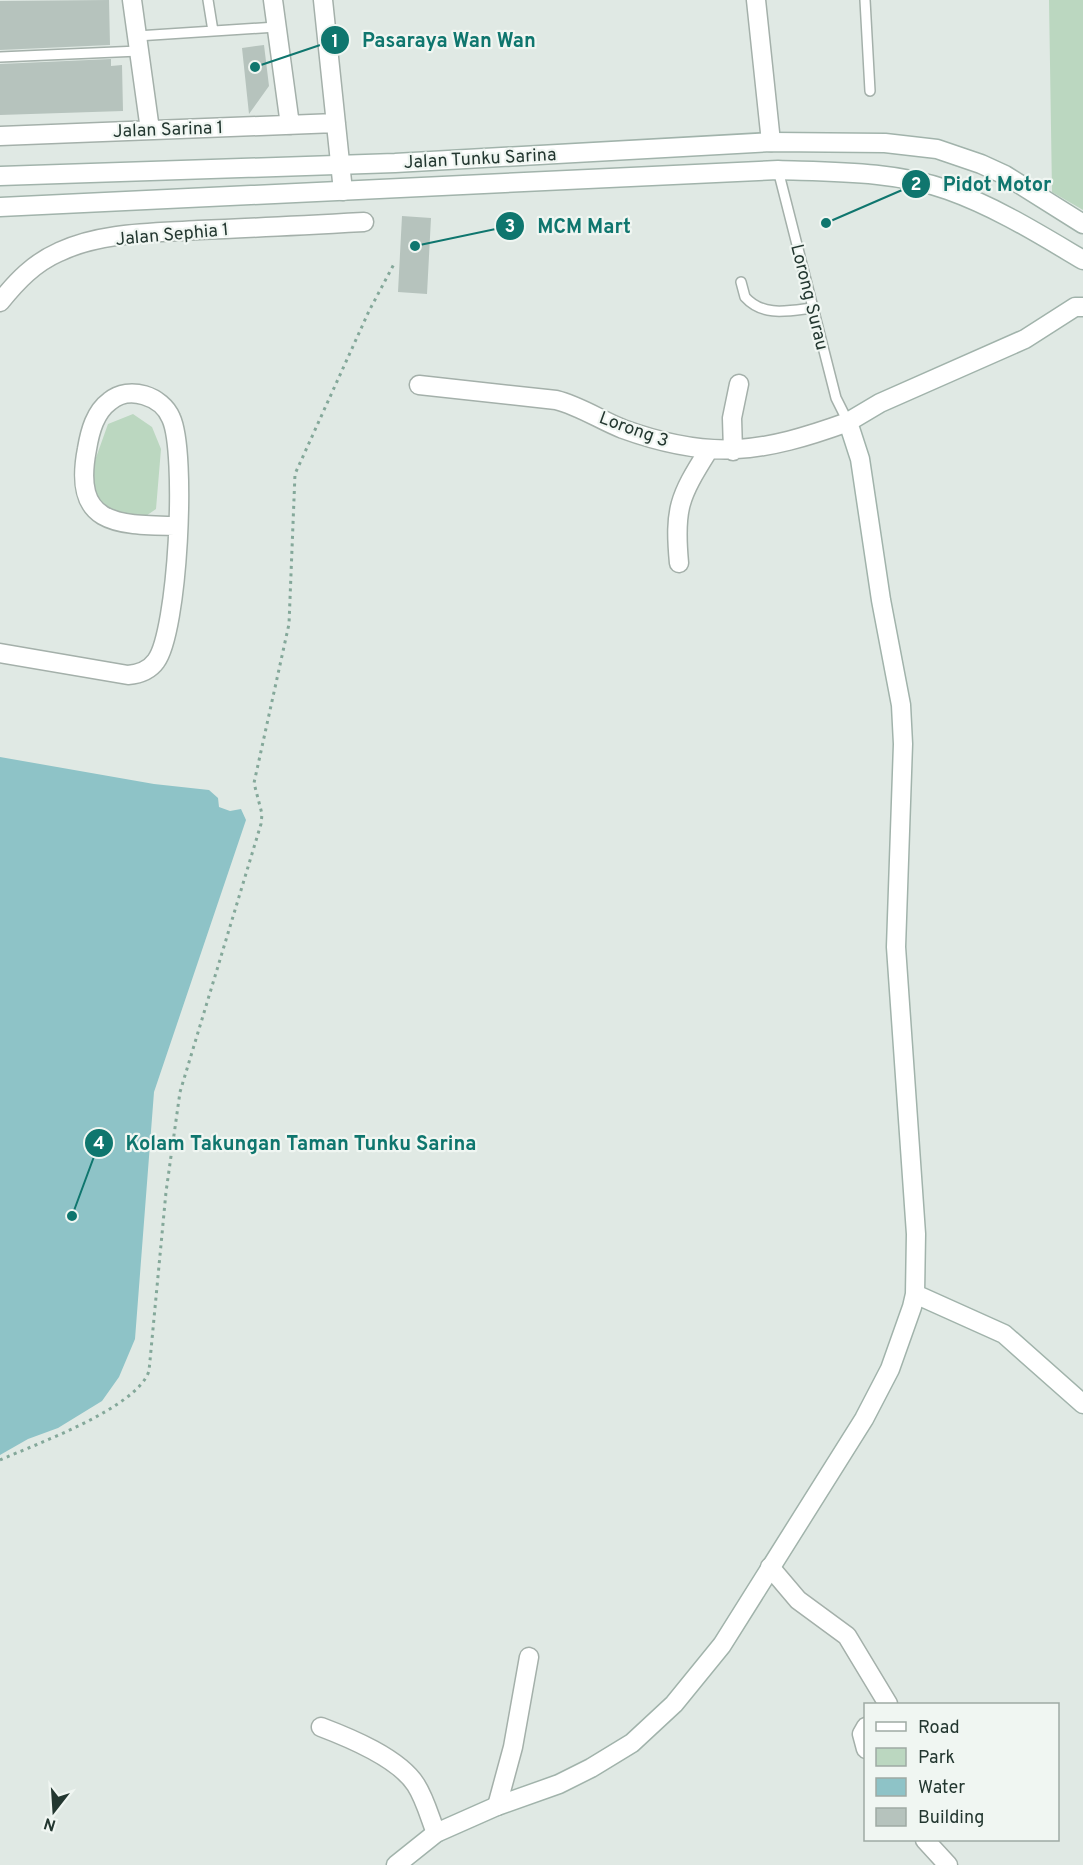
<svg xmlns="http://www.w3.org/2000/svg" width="1083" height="1865" viewBox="0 0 1083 1865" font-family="Overpass,sans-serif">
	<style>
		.green { fill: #bbd7c0 }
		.water { fill: #8ec3c7 }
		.building { fill: #b6c3bd }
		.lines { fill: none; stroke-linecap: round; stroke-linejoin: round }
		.lane-casing { stroke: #a4b0aa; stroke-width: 12 }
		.street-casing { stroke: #a4b0aa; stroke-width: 21 }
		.secondary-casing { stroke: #a1b3ab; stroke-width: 21 }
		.path { stroke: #84a89a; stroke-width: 3; stroke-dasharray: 3 4.5; stroke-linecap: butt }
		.lane { stroke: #fff; stroke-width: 9 }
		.street { stroke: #fff; stroke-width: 18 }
		.secondary { stroke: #fff; stroke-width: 18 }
		.labels { text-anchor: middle; stroke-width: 4.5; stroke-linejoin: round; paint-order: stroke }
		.street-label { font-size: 18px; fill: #233730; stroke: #f0f6f2 }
		.leader { fill: none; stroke: #0f766e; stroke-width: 2 }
		.callout-dot { fill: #0f766e; stroke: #f0f6f2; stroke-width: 2 }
		.mark-label { font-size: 18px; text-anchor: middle; font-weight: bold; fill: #fff }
		.callout-label { font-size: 20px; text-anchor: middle; font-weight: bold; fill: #0f766e; stroke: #f0f6f2; stroke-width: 4.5; stroke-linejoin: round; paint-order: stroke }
	</style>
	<rect width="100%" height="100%" fill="#e0e9e4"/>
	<!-- green -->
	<path class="green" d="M1049 0H1083V210L1052 192Z
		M133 414 152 427 161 449 156 509 143 518 95 506 88 480 108 424Z"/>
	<!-- water -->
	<path class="water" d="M0 757 154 784 209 790 218 798 219 807 230 811 241 809 246 820 154 1092 135 1339 119 1377 102 1401 58 1428 28 1439 0 1455Z"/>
	<!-- building -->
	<path class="building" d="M109 0 110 45 0 50V1Z
		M264 45 269 86 249 114 242 48Z
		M111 59V66L122 65 123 111 0 115V64Z
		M402 216 431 218 427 294 398 292Z"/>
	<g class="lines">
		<!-- lane casing -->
		<g class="lane-casing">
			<path id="lane" d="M208 0 213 31
				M865 0 870 91
				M137 36 276 27
				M0 57 139 51
				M778 170 836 398 848 422
				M741 282 745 297C763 317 788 311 812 308"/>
		</g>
		<!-- street casing -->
		<g class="street-casing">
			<path id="street" d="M132 0 150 130
				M273 0 290 125
				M323 0 343 191
				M756 0 771 142
				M0 136 336 123
				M0 302C17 281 34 263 59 252 101 232 153 233 199 230 254 228 309 225 364 222
				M419 385 556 400C580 406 600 420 623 429 711 461 762 453 848 422
				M733 451 732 418 739 384
				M679 563C674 509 679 497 708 451
				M0 653 128 675C139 674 149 671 156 661 178 632 187 452 171 418 162 396 129 385 110 401 95 412 90 431 87 449 72 526 117 525 178 526
				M770 1567 798 1600 847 1636 888 1704
				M321 1727C350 1738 399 1758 416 1785 425 1799 430 1818 436 1833
				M866 1727 862 1734 866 1749
				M497 1806 513 1747 529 1657
				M925 1840 948 1865"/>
		</g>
		<!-- secondary casing -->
		<g class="secondary-casing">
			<path id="secondary" d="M0 176 395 163 771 142 885 143 937 149 981 164 1005 175 1083 224
				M0 207 778 170C834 172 895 171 948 190 996 207 1039 234 1083 260
				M915 1294 1004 1334 1083 1404
				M396 1865 436 1833 497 1806 559 1784 591 1768 632 1743 674 1704 722 1645 864 1419 890 1369 912 1307 915 1294 916 1234 896 947 903 744 901 705 881 600 860 459 848 422 880 403 1025 339 1075 307H1083"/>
		</g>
		<!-- path -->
		<path class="path" d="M0 1460C36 1444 137 1408 149 1371L166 1192 180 1092 261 824 262 814 254 783 289 624 295 474 369 311 394 264"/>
		<!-- lane -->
		<use href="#lane" class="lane"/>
		<!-- street -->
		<use href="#street" class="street"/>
		<!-- secondary -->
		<use href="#secondary" class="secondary"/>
	</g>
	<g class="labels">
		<!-- street labels -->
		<g class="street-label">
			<text transform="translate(168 129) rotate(-2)" y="6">Jalan Sarina 1</text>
			<text transform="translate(480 158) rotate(-3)" y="6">Jalan Tunku Sarina</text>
			<text transform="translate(172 234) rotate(-5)" y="6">Jalan Sephia 1</text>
			<text transform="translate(810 297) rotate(76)" y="6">Lorong Surau</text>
			<text transform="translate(634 429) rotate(20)" y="6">Lorong 3</text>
		</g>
	</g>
	<!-- callouts -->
	<path class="leader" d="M255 67L335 40M826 223L916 184M415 246L510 226M72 1216L99 1143"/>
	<g class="callout-dot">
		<circle cx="255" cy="67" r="6"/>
		<circle cx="826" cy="223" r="6"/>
		<circle cx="415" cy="246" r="6"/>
		<circle cx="72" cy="1216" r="6"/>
		<circle cx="335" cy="40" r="15"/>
		<circle cx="916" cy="184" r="15"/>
		<circle cx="510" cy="226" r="15"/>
		<circle cx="99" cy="1143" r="15"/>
	</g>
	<g class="mark-label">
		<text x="335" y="47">1</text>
		<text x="916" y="190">2</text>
		<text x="510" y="232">3</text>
		<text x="99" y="1149">4</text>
	</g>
	<g class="callout-label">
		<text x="449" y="47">Pasaraya Wan Wan</text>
		<text x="997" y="191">Pidot Motor</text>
		<text x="584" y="233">MCM Mart</text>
		<text x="301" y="1150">Kolam Takungan Taman Tunku Sarina</text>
	</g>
	<!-- legend -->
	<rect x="864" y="1703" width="195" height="138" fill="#f0f6f2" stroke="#9eaaa4" stroke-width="1.5"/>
	<rect x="876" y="1722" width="30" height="9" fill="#ffffff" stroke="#9eaaa4" stroke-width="1.5"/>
	<text x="918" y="1733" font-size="18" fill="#233730">Road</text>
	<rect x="876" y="1748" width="30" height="18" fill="#bbd7c0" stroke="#9eaaa4" stroke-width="1.5"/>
	<text x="918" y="1763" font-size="18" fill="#233730">Park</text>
	<rect x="876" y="1778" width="30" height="18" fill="#8ec3c7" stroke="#9eaaa4" stroke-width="1.5"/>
	<text x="918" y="1793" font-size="18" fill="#233730">Water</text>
	<rect x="876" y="1808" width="30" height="18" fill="#b6c3bd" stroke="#9eaaa4" stroke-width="1.5"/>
	<text x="918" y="1823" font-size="18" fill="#233730">Building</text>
	<!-- north arrow -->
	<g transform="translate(54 1811) rotate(197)" stroke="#f0f6f2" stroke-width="4.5" paint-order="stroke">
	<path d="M0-4.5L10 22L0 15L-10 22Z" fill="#233730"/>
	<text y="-9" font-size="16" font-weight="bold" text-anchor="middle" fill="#233730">N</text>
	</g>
</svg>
